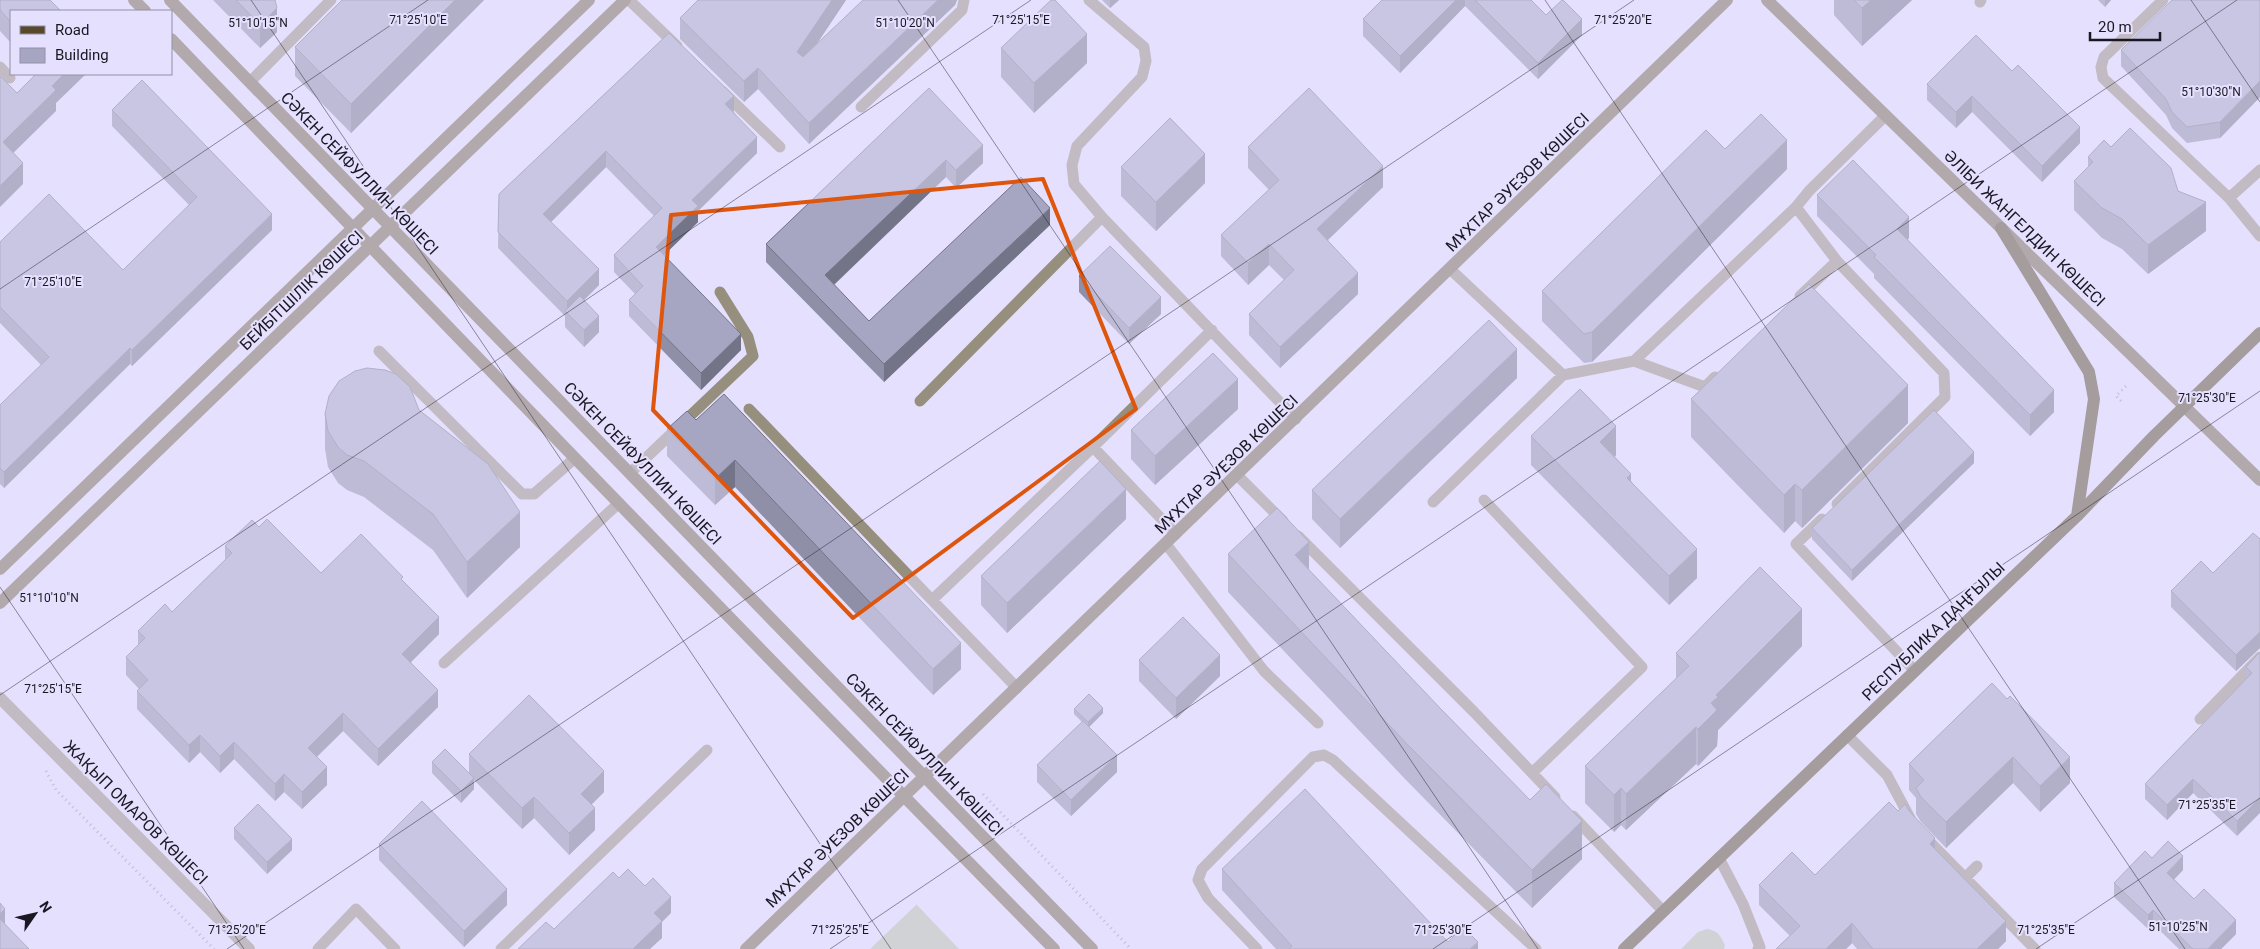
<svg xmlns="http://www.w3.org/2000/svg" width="2260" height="949" viewBox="0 0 2260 949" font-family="Roboto,sans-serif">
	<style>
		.green { fill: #b7c2a5 }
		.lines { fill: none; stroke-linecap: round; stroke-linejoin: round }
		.path { stroke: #938ea5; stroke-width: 3; stroke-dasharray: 1 4; stroke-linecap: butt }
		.lane { stroke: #978f7e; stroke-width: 11 }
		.street { stroke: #978f7e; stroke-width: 12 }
		.secondary { stroke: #73664d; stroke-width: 12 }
		.primary { stroke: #58492a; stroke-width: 12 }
		.wall { fill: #8f8fa8 }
		.shaded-wall { fill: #747488 }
		.building { fill: #a6a6c3; stroke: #747488 }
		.marked { fill: none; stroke: #de560d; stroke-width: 4; stroke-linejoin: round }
		.ticks { fill: none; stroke: #1a1722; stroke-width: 1; stroke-opacity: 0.45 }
		.labels { text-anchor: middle; stroke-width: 4; stroke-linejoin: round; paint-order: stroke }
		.street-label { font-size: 16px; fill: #1a1722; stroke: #e5e0fe }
		.ticks-label { font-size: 12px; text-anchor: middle; fill: #1a1722; stroke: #e5e0fe; stroke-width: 4; stroke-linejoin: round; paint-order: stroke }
	</style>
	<rect width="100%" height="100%" fill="#e5e0fe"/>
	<!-- green -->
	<path class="green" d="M916 904 959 949H870L916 905Z
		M1707 929C1718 931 1720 935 1725 945L1724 949H1681L1698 932Z"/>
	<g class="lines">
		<!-- path -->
		<path class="path" d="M2121 401 2116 396 2127 385
			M46 771 56 790 214 949
			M983 794 1131 949"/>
		<!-- lane -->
		<path class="lane" d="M629 0 677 46
			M1089 0 1144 47 1146 61 1142 77 1077 146 1072 165 1074 184 1102 217 1296 419
			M2163 0 2104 57 2101 67 2103 78 2229 198 2260 236
			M1980 2 1981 0
			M0 67 10 78
			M250 82 331 0
			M722 91 780 147
			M861 107 962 10 964 0
			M2229 198 2260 170
			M1837 261 1944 373 1945 397 1837 504
			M1450 269 1563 375 1634 361 1705 387 1715 377
			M1800 296 1837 261 1796 207 1809 191 1886 115
			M379 351 522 494H534L575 458
			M1634 361 1796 207
			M920 401 1102 217
			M749 409 932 600 1093 447 1212 330
			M1093 447 1176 534
			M630 473 753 356 748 337 720 292
			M1237 475 1283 521
			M1484 500 1642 667 1532 773
			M1433 502 1563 375
			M1822 519 1796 544 1915 671
			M1298 536 1474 712 1555 797
			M1166 544 1264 671 1318 723
			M932 600 1017 688
			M444 663 619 503
			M2200 719 2260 657
			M1847 735 1887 775 1910 818
			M1573 816 1663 911
			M1926 838 2035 949
			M1719 858 1743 904 1760 947 1758 949
			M1965 878 1977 866
			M318 949 356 909 395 949
			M501 949 707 750
			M1257 949 1208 898 1198 880 1202 869 1313 757 1324 755 1333 760 1536 949"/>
		<!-- street -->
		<path class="street" d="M0 698 249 949"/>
		<!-- secondary -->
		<path class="secondary" d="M134 0 145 11
			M170 0 1092 949
			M1767 0 2260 480
			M171 39C464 344 757 648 1054 949
			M0 569 589 0
			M0 603 625 0
			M746 949 1727 0"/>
		<!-- primary -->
		<path class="primary" d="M2001 228 2089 372 2094 399 2077 516
			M1624 949 2077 516 2154 436 2260 333"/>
	</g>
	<!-- wall -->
	<path class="wall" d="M0 0 11 11V43L0 31Z
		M213 0H275L277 32 260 48Z
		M484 0 351 133 295 76V47Z
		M846 0 817 44 863 0H957L955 5 809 144 758 89 744 102 680 39V18Z
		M1102 0H1119L1110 8Z
		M1382 0H1531L1546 15 1582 35 1538 79 1465 6 1400 73 1363 36V19Z
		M1834 0H1912L1862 46 1834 15Z
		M2098 0H2111L2105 7Z
		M2260 0V97L2220 138 2187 143 2172 128 2166 115 2121 66V50Z
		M669 33 734 112 757 153 698 211V222L664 255 741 350 701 390 629 316V300L635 294 614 272V255L654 216 606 167 551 222 599 285 584 300 599 332 584 347 565 327V316L498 248 499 194Z
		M1001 48 1087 63 1034 113 1001 77Z
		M2012 71 2080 143 2042 182 1972 112 1956 128 1927 100V84Z
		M929 88 983 163 956 188 946 177 834 285 869 321 1050 225 884 382 766 262V244Z
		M112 110 272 230 132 366 130 364 4 488 0 484V405L41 365 0 323V242L123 270 189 205 112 126Z
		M1248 147 1383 187 1328 240 1358 294 1280 368 1249 335V314L1284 280 1269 265 1248 285 1221 256V235L1269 190 1248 168Z
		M2111 147 2178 191 2206 231 2148 274 2122 249 2102 238 2074 210V181L2088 167V157Z
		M1725 149 1787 169 1592 362 1584 363 1542 321V291Z
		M1121 167 1205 183 1156 231 1121 196Z
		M1817 195 1909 238 1907 240 2054 412 2030 436 1874 278V274L1817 216Z
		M1079 276 1161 314 1129 344 1079 292Z
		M1517 378 1340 548 1312 519V490Z
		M1691 399 1908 423 1802 528 1795 521 1784 533 1691 437Z
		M1238 409 1155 485 1131 459V430Z
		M419 410 520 547 467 598 433 550 364 497 347 490 338 483 328 467 325 449V414Z
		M696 420 961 669 933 695 735 487 715 505 667 456V429Z
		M1531 436 1616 455 1615 457 1697 578 1669 605 1531 465Z
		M1974 463 1852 581 1812 539V528Z
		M1126 519 1007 633 981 605V576Z
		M259 527 321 573 403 581 439 634 411 662 438 707 378 766 343 731 317 757 327 785 302 809 284 792 275 801 234 759 220 773 200 752 189 763 137 709V691L139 689 126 675V657L138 645V631L172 612 225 560V546Z
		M2260 539V648L2236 671 2171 607V591L2213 573Z
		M1228 554 1309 570 1582 859 1532 908 1406 780 1228 592Z
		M1802 646 1718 730 1717 746 1698 766 1696 764 1626 830 1621 825 1614 832 1585 803V766L1676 679V653Z
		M2260 652 2237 836 2193 793 2167 820 2145 799V784L2246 680V667Z
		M1139 660 1220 676 1176 719 1139 681Z
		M1992 683 2070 783 2040 812 2013 783 1946 848 1921 822 1916 814V798L1909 790V764Z
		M1074 709 1103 713 1089 727 1117 772 1071 816 1037 782V765L1082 722 1074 714Z
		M469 754 604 792 591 805 595 830 569 855 534 818 522 829 474 780V789L461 803 432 773V762L469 773Z
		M1898 811 1910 812 1935 849 2006 941 1998 949H1857L1852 943 1846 949H1776L1790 936 1759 905V885L1815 875Z
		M234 828 292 850 267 874 234 839Z
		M379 844 507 905 464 947 379 860Z
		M2152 858 2183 870 2174 879 2194 899 2236 934 2221 949H2179L2153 924 2148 929 2114 897V883Z
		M1222 869 1448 942 1478 949H1276L1222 890Z"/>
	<!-- shaded-wall -->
	<path class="shaded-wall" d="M455 0H484L351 133V104Z
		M832 0H846L797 73V52Z
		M938 0H957L955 5 809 144V123Z
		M1110 0H1119L1110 8Z
		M1456 0H1465V6L1400 73V56Z
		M1871 0H1912L1862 46V8Z
		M2105 0H2111L2105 7Z
		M277 8V32L260 48V25Z
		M1582 19V35L1538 79V63Z
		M1087 34V63L1034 113V83Z
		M758 68V89L744 102V81Z
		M64 74H86L56 103V111L3 163V142L52 86Z
		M2260 81V97L2220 138V122Z
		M734 96V112L725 104Z
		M1972 96V112L1956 128V112Z
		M2080 127V143L2042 182V166Z
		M757 137V153L698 211V222L656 263V247L692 200Z
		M1787 140V169L1592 362V332Z
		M983 145V163L956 188V170Z
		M606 151V167L543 230V214Z
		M1205 154V183L1156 231V202Z
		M946 160V177L825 293V275Z
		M23 163V184L0 207V186Z
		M1383 166V187L1317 250V229Z
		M2206 202V231L2148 274V245Z
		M1050 208V225L884 382V364Z
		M272 214V230L132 366V350Z
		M1909 217V238L1897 250V229Z
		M1269 244V265L1248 285V263Z
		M599 269V285L569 315 567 313V301Z
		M1358 273V294L1280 368V347Z
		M1161 297V314L1129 344V328Z
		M599 316V332L584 347V330Z
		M741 334V350L701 390V373Z
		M130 348V364L4 488V472Z
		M1517 349V378L1340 548V519Z
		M1238 379V409L1155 485V456Z
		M1908 385V423L1802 528V490Z
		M2054 390V412L2030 436V415Z
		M1616 426V455L1600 471V442Z
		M1974 452V463L1852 581V570Z
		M735 460V487L715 505V479Z
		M1631 474V504L1627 478Z
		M1795 484V521L1784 533V495Z
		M1126 489V519L1007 633V603Z
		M520 512V547L467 598V562Z
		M1309 542V580L1295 555Z
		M1697 549V578L1669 605V576Z
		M1802 609V646L1718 730 1717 746 1698 766V729L1716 695Z
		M439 617V634L402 671V654Z
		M2260 632V648L2236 671V655Z
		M961 643V669L933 695V669Z
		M1220 655V676L1176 719V698Z
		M438 690V707L378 766V749Z
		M1103 708V713L1088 728V722Z
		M343 713V731L308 765V748Z
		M1696 727V764L1626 830V794Z
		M200 735V752L189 763V745Z
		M234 742V759L220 773V756Z
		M1117 755V772L1071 816V800Z
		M2013 757V783L1946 848V822Z
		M2070 757V783L2040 812V786Z
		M327 767V785L302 809V792Z
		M604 771V792L581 815V794Z
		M284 774V792L275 801V784Z
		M474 778V789L461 803V791Z
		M2193 779V793L2167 820V805Z
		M1621 788V825L1614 832V795Z
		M534 797V818L522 829V808Z
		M2260 798V813L2237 836V821Z
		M595 808V830L569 855V833Z
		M1582 821V859L1532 908V870Z
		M1935 838V858L1930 844Z
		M292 839V850L267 874V862Z
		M2183 856V870L2167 887V873Z
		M507 889V905L464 947V931Z
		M671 897V913L662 922V938L650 949H633L654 913Z
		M5 909V925L0 930V914Z
		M2153 910V924L2148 929V915Z
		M2236 920V934L2221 949H2208Z
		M2006 921V941L1998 949H1977Z
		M1852 923V943L1846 949H1826Z
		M1478 942V949H1470Z"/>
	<!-- building -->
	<path class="building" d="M0 0H50L61 11H11V22L0 10Z
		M236 0H275L277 8 260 25Z
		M342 0H455L351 104 295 47Z
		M698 0H832L797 52 803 57 863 0H938L809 123 758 68 744 81 680 18Z
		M1051 0H1055L1087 34 1034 83 1001 48Z
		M1382 0H1456L1400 56 1363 19Z
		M1475 0H1531L1546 15 1562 0H1563L1582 19 1538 63Z
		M1854 0H1871L1862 8Z
		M2172 0H2260V81L2220 122 2187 127 2172 112 2166 99 2121 50Z
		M669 33 734 96 725 104 757 137 692 200 698 206 656 247 741 334 701 373 629 300 643 286 614 255 662 208 606 151 543 214 599 269 567 301 498 232 499 194Z
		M1976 35 2012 71 2018 65 2080 127 2042 166 1972 96 1956 112 1927 84Z
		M36 74H64L52 86 56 90 3 142 23 163 0 186V76L17 93Z
		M142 80 272 214 132 350 130 348 4 472 0 468V405L49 357 0 307V242L49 194 123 270 197 197 112 110Z
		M929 88 983 145 956 170 946 160 825 275 869 321 1021 177 1050 208 884 364 766 244Z
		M1309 88 1383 166 1317 229 1358 273 1280 347 1249 314 1294 270 1269 244 1248 263 1221 235 1279 180 1248 147Z
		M1761 114 1787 140 1592 332 1584 334 1542 291 1706 130 1725 149Z
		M1170 118 1205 154 1156 202 1121 167Z
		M2130 128 2171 168 2178 191 2206 202 2148 245 2122 219 2102 208 2074 181 2093 162 2088 157 2104 140 2111 147Z
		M1853 160 1909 217 1897 229 2054 390 2030 415 1874 257 1876 255 1817 195Z
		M1110 246 1161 297 1129 328 1079 276Z
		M1809 284 1908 385 1802 490 1795 484 1784 495 1691 399Z
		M580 296 599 316 584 330 565 311Z
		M1489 320 1517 349 1340 519 1312 490Z
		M1213 353 1238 379 1155 456 1131 430Z
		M367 368 385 370 396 374 410 387 419 410 488 464 520 512 467 562 433 514 364 461 347 455 338 447 328 431 325 414 329 396 339 381 355 371Z
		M1580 389 1616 426 1600 442 1631 474 1627 478 1697 549 1669 576 1531 436Z
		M724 394 961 643 933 669 735 460 715 479 667 429 687 411 696 420Z
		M1934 410 1974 452 1852 570 1812 528Z
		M1100 461 1126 489 1007 603 981 576Z
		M1277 508 1309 542 1295 555 1439 707 1530 800 1546 784 1582 821 1532 870 1406 743 1228 554Z
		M267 519 321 573 361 534 403 577 401 579 439 617 402 654 438 690 378 749 343 713 308 748 327 767 302 792 284 774 275 784 234 742 220 756 200 735 189 745 137 691 148 680 126 657 145 638 138 631 165 604 172 612 232 553 225 546 252 520 259 527Z
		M2253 533 2260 539V632L2236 655 2171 591 2201 561 2213 573Z
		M1760 567 1802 609 1716 695 1718 697 1711 703 1717 710 1698 729 1696 727 1626 794 1621 788 1614 795 1585 766 1689 666 1676 653Z
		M1183 617 1220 655 1176 698 1139 660Z
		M2260 652V798L2237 821 2193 779 2167 805 2145 784 2252 673 2246 667Z
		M1992 683 2007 699 2010 696 2070 757 2040 786 2013 757 1946 822 1921 797 1916 788 1924 780 1909 764Z
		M1089 694 1103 708 1088 722 1074 709Z
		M529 695 604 771 581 794 595 808 569 833 534 797 522 808 469 754Z
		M1083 721 1117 755 1071 800 1037 765Z
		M445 749 474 778 461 791 432 762Z
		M1305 789 1448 942 1463 927 1478 942 1470 949H1289L1292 946 1222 869Z
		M422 801 507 889 464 931 379 844Z
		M1889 802 1898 811 1905 804 1910 812 1935 838 1930 844 2006 921 1977 949H1873L1852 923 1826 949H1776L1800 926 1759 885 1792 852 1815 875Z
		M258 804 292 839 267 862 234 828Z
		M2168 841 2183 856 2167 873 2194 899 2204 889 2236 920 2208 949H2193L2153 910 2148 915 2114 883 2145 851 2152 858Z
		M628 869 645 886 653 878 671 897 654 913 662 921 633 949H518L546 922 554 929 613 872 619 878Z
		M0 903 5 909 0 914Z
		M0 919 29 949H0Z"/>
	<!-- marked area -->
	<path d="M0 0H2260V949H0ZM1043 179 1136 409 853 618 653 410 671 215Z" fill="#e5e0fe" fill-opacity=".55" fill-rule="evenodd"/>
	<path class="marked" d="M1043 179 1136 409 853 618 653 410 671 215Z"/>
	<!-- ticks -->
	<path class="ticks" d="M251 0 891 949M898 0 1538 949M1545 0 2185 949M2191 0 2260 102M0 289 428 0M0 587 244 949M0 695 1031 0M227 949 1634 0M830 949 2237 0M1433 949 2260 391M2036 949 2260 798"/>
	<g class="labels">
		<!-- street labels -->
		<g class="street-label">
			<text transform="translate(360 173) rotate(46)" y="6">СӘКЕН СЕЙФУЛЛИН КӨШЕСІ</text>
			<text transform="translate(1517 182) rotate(-44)" y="6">МҰХТАР ӘУЕЗОВ КӨШЕСІ</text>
			<text transform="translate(2025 228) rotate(44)" y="6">ӘЛІБИ ЖАНГЕЛДИН КӨШЕСІ</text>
			<text transform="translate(301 290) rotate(-44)" y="6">БЕЙБІТШІЛІК КӨШЕСІ</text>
			<text transform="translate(643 463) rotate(46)" y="6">СӘКЕН СЕЙФУЛЛИН КӨШЕСІ</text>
			<text transform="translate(1226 464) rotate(-44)" y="6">МҰХТАР ӘУЕЗОВ КӨШЕСІ</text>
			<text transform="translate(1933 631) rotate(-44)" y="6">РЕСПУБЛИКА ДАҢҒЫЛЫ</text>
			<text transform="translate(925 754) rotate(46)" y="6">СӘКЕН СЕЙФУЛЛИН КӨШЕСІ</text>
			<text transform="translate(136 812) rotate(45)" y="6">ЖАҚЫП ОМАРОВ КӨШЕСІ</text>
			<text transform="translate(837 838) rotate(-44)" y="6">МҰХТАР ӘУЕЗОВ КӨШЕСІ</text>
		</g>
	</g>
	<g class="ticks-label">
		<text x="418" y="24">71°25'10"E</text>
		<text x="1021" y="24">71°25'15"E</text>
		<text x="1623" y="24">71°25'20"E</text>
		<text x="258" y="27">51°10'15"N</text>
		<text x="905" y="27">51°10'20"N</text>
		<text x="2211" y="96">51°10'30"N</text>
		<text x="53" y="286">71°25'10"E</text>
		<text x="2207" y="402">71°25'30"E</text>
		<text x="49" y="602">51°10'10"N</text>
		<text x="53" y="693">71°25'15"E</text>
		<text x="2207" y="809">71°25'35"E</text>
		<text x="2178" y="931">51°10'25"N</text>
		<text x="237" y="934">71°25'20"E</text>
		<text x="840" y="934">71°25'25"E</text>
		<text x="1443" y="934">71°25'30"E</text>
		<text x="2046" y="934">71°25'35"E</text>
	</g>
	<!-- legend -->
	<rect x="10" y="10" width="162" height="65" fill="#e5e0fe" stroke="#9490a6"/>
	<rect x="20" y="26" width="25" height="8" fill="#58492a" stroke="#9490a6"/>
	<text x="55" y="35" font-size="15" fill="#1a1722">Road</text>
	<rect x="20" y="48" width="25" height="15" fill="#a6a6c3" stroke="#9490a6"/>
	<text x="55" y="60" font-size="15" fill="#1a1722">Building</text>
	<!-- north arrow -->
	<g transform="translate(35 914) rotate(56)" stroke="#e5e0fe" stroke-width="4" paint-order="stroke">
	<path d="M0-4L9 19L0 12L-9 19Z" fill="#1a1722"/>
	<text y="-8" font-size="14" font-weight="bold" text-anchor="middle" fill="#1a1722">N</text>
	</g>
	<!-- scale -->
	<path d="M2090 32v8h70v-8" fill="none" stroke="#1a1722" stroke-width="2.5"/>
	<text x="2098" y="32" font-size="15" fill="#1a1722" stroke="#e5e0fe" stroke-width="4" paint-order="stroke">20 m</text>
</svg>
